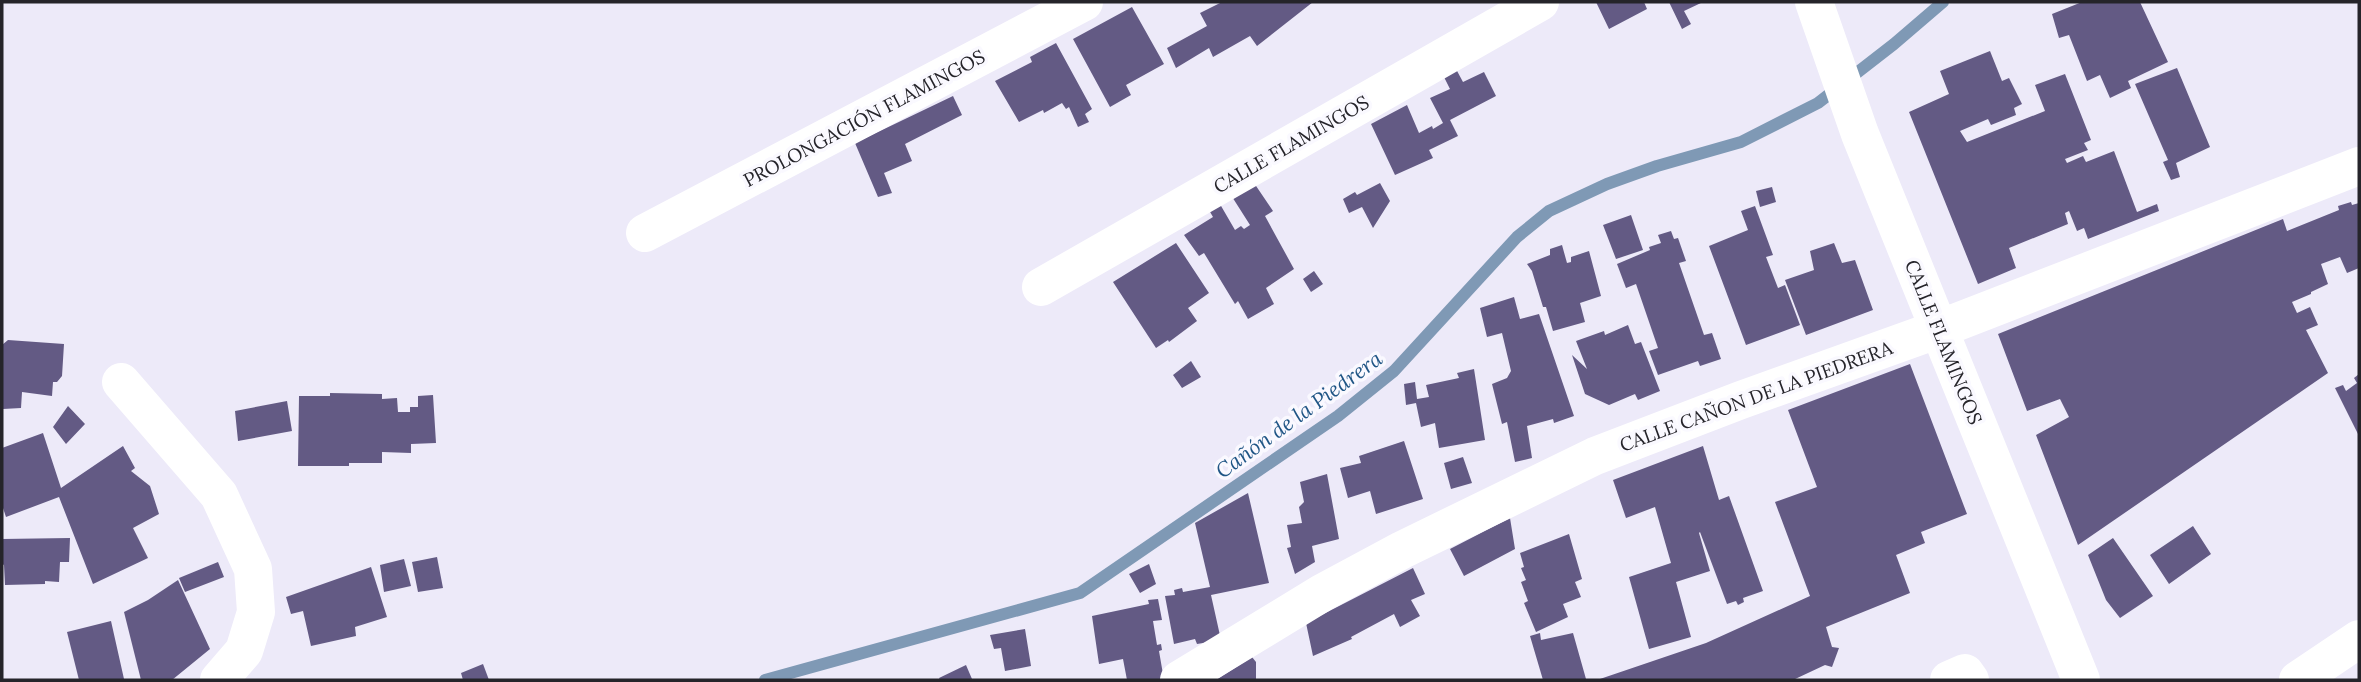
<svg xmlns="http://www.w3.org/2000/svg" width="2361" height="682" viewBox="0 0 2361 682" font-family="Lora,serif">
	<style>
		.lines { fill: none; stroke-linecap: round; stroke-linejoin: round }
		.stream { stroke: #7f99b5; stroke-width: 12 }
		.building { fill: #635a84 }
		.minor { stroke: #fff; stroke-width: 38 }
		.major { stroke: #fff; stroke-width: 38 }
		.labels { text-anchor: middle; stroke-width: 7; stroke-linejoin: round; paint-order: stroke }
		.street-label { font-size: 19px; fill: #25242a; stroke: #faf9ff }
		.water-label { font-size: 21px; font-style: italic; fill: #1f5585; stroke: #faf9ff }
	</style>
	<rect width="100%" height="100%" fill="#edeaf9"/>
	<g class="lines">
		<!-- stream -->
		<path class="stream" d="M765 680 1080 593 1338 416 1394 371 1517 237 1549 211 1607 184 1657 166 1741 142 1818 103 1894 44 1943 2"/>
	</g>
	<!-- building -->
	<path class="building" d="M1222 2H1313L1257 46 1250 36 1213 57 1209 48 1176 68 1167 48 1207 26 1200 13Z
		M1596 2H1644L1647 9 1609 29Z
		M1669 2H1703L1684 11 1691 24 1682 29Z
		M2082 2H2140L2168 62 2128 81 2131 88 2110 98 2100 75 2087 81 2069 35 2059 38 2052 14Z
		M1132 7 1164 64 1126 85 1131 95 1110 107 1073 39Z
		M1056 43 1092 109 1085 114 1089 122 1078 127 1069 107 1066 109 1062 103 1044 113 1043 110 1019 122 995 81 1032 62 1030 57Z
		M1990 51 2002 81 2009 78 2022 104 2014 108 2016 115 1991 125 1988 119 1960 131 1967 142 2045 111 2035 85 2065 74 2091 140 2084 143 2088 150 2065 159 2067 163 2083 156 2086 162 2114 151 2137 212 2157 204 2159 211 2088 239 2084 228 2077 231 2069 211 2065 213 2068 224 2009 248 2016 268 1978 284 1909 112 1949 94 1940 71Z
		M2177 68 2210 147 2176 163 2180 177 2171 180 2163 162 2168 160 2135 84Z
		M1456 69 1463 82 1484 72 1496 96 1450 120 1458 136 1429 150 1433 158 1395 175 1371 124 1407 105 1419 133 1432 126 1433 129 1443 123 1430 98 1450 89 1443 75Z
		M953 96 962 115 905 144 912 161 884 173 892 193 878 197 855 143Z
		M1252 180 1273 211 1265 216 1294 269 1266 288 1274 304 1248 319 1238 301 1235 304 1204 253 1199 256 1184 235 1213 217 1206 205 1217 199 1235 230 1241 226 1244 229 1250 225 1229 192Z
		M1380 183 1390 201 1373 228 1362 207 1349 213 1343 199 1355 192 1357 195Z
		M1772 187 1776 202 1760 207 1756 191Z
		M2351 202 2352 205 2359 203V268L2347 273 2340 257 2321 264 2328 284 2311 292V294L2292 302 2297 313 2310 307 2318 325 2306 330 2328 373 2078 545 2036 435 2069 417 2060 399 2027 411 1998 334 2283 219 2287 231 2339 210 2338 206Z
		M1755 206 1773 255 1766 257 1778 288 1785 285 1800 325 1746 345 1709 246 1748 230 1741 211Z
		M1631 215 1643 250 1616 259 1603 225Z
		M1671 231 1674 239 1678 238 1686 261 1679 263 1704 335 1712 333 1721 359 1700 366 1698 361 1658 375 1649 351 1658 348 1636 284 1626 288 1617 264 1650 250 1649 247 1661 243 1658 235Z
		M1176 243 1209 293 1188 308 1197 321 1169 342 1168 340 1156 348 1113 282Z
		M1834 243 1842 263 1855 260 1873 310 1806 335 1785 280 1814 270 1810 251Z
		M1562 245 1567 263 1571 262V257L1589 251 1601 296 1580 303 1585 322 1553 331 1546 307H1543L1532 271 1527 264 1550 255V249Z
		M1314 271 1323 284 1311 292 1303 279Z
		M1514 297 1520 319 1539 314 1574 416 1554 423 1553 419 1527 426 1532 458 1515 462 1507 422 1502 424 1492 384 1507 378 1511 371 1502 333 1487 337 1480 308Z
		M1628 325 1635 344 1641 342 1660 391 1638 400 1635 394 1609 405 1585 394 1572 355 1587 369 1576 341 1604 331 1605 335Z
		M8 340 64 344 62 376 57 382H53L52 396 22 392 21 408 3 409 2 345Z
		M1191 361 1201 377 1182 388 1173 375Z
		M1910 364 1967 514 1921 532 1925 543 1896 555 1910 593 1826 627 1832 647 1839 648 1832 667 1825 665 1793 680H1597L1706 643 1810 596 1775 502 1817 487 1788 410Z
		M1474 369 1485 440 1439 448 1435 423 1421 427 1416 403 1406 405 1404 384 1415 382 1417 399 1429 397 1426 385 1459 378 1457 373Z
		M2359 374V436L2335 388 2343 385 2346 391 2357 383 2354 378Z
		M330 393 382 394V399L397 398 398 412H410V407H418V396L433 395 436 443 411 444V453L382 452V463H349V466H298L299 396H330Z
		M287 401 292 431 238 441 235 411Z
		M68 406 85 424 66 444 53 427Z
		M43 433 61 488 123 446 135 468 131 471 150 486 159 514 133 528 148 558 93 584 59 497 6 517 2 505V448Z
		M1404 441 1423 499 1376 514 1370 491 1348 498 1340 468 1361 463 1359 456Z
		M1703 446 1719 500 1729 496 1763 591 1743 598 1744 602 1738 605 1736 601 1727 604 1700 532 1699 533 1710 571 1676 582 1691 637 1649 649 1629 577 1671 563 1655 507 1626 518 1613 480Z
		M1463 457 1472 483 1451 489 1444 463Z
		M1327 474 1339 539 1312 546 1315 562 1295 574 1287 548 1291 547 1287 525 1302 523 1299 507 1304 502 1300 482Z
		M1248 493 1269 583 1211 595 1221 640 1197 644 1195 639 1174 644 1165 596 1175 595 1174 590 1182 588 1183 592 1210 587 1195 523Z
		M1510 518 1515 549 1464 576 1450 549Z
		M2193 526 2211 554 2169 584 2150 555Z
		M1569 534 1582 579 1575 582 1581 597 1563 604 1568 617 1536 632 1524 603 1528 601 1521 582 1526 580 1521 568 1524 567 1520 553Z
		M70 538 69 562H60L59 582 45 581V584L5 585 4 565 2 564V539Z
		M2113 538 2153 596 2120 618 2106 600 2088 555Z
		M437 557 443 588 418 592 412 562Z
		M404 559 411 586 384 592 380 565Z
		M218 562 224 577 185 592 179 578Z
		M1149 564 1156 584 1140 593 1129 574Z
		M371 567 387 617 355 627 356 636 311 646 303 611 291 614 286 597Z
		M1413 568 1425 594 1411 600 1420 616 1400 627 1394 614 1351 637 1352 639 1313 656 1306 623Z
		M178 580 210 649 172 680H141L124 612 148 600Z
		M1158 599 1162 620 1153 621 1157 645 1161 644 1162 650 1159 651 1164 680H1127L1123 659 1099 664 1092 616 1149 604 1148 600Z
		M111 621 124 679 79 680 67 632Z
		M1025 629 1031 666 1005 671 1001 648 994 649 990 635Z
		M1540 633 1541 640 1573 633 1586 679 1543 680 1530 636Z
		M1252 657 1256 662V680H1216Z
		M483 664 489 680H463L461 673Z
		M966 665 972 679 971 680H940L939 678Z"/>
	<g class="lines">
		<!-- minor -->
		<path class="minor" d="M1814 2 1860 134 2081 680
			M645 233 1084 2
			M1041 287 1540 2
			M121 382 219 495 253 569 256 612 244 651 219 680
			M1179 680 1322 593 1402 550 1595 456 1741 400 1939 329 2359 166
			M1949 680 1965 673 1970 680"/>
		<!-- major -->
		<path class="major" d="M2298 680 2359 639"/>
	</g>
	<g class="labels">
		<!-- street labels -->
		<g class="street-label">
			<text transform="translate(864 118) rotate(-28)" y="7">PROLONGACIÓN FLAMINGOS</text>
			<text transform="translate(1291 144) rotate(-30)" y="7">CALLE FLAMINGOS</text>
			<text transform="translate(1944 342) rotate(68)" y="7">CALLE FLAMINGOS</text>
			<text transform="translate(1756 396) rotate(-20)" y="7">CALLE CAÑON DE LA PIEDRERA</text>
		</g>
		<!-- water labels -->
		<g class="water-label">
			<text transform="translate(1299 415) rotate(-36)" y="7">Cañón de la Piedrera</text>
		</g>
	</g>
	<!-- border -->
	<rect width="2361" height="682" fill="none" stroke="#25242a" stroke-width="7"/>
</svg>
